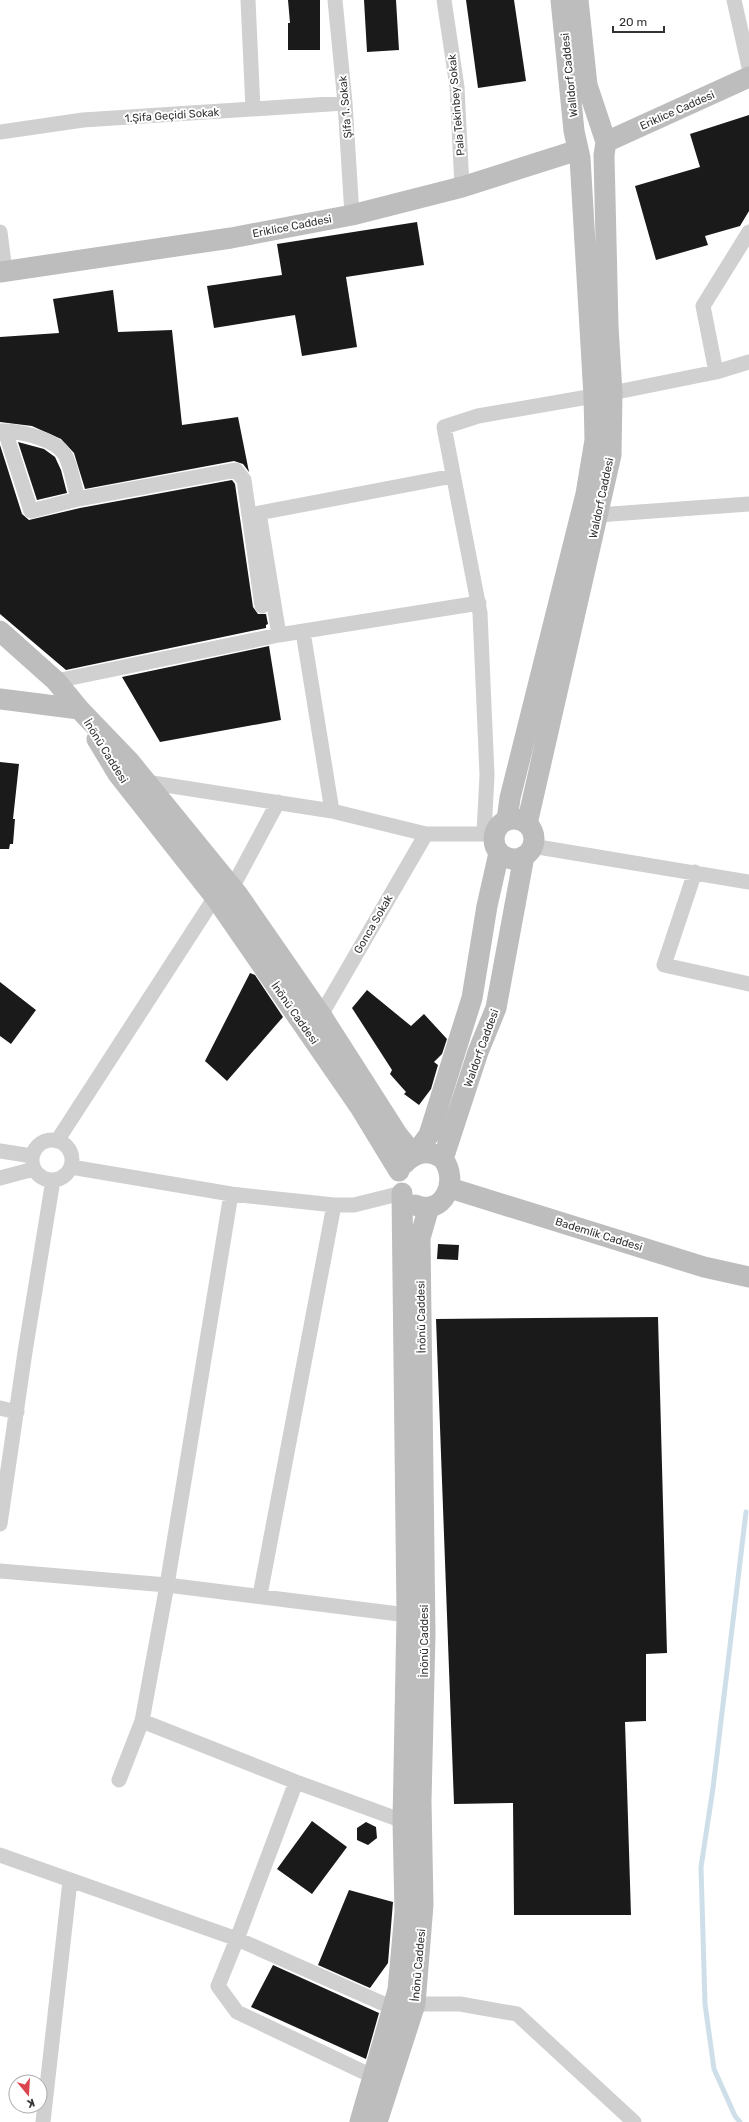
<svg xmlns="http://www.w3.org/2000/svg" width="749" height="2122" viewBox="0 0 749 2122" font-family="Rubik,sans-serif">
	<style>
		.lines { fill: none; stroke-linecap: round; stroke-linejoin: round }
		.stream { stroke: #cedfea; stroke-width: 5 }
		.building { fill: #1a1a1a }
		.street { stroke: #d0d0d0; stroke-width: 15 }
		.secondary { stroke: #bdbdbd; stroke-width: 21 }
		.labels { text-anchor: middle; stroke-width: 4; stroke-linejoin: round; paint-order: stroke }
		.street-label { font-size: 11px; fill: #333; stroke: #fff }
	</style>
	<rect width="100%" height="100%" fill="#fff"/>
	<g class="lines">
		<!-- stream -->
		<path class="stream" d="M740 2122 735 2116 714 2069 705 2004 701 1867 713 1788 746 1512"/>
	</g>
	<!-- building -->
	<path class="building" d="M288 0H320V50H288V23H290Z
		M364 0H396L399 50 367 52Z
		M466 0H514L526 81 478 88Z
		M749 115V211L740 226 705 236 708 245 656 260 635 186 700 167 690 134Z
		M417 222 424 265 346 277 357 347 302 356 295 315 214 328 207 286 282 275 277 244Z
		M113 290 118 332 172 330 182 425 238 417 249 472 243 464 234 461 85 489 74 453 61 439 32 426 0 422V337L59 333 53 299Z
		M18 442 44 449 55 457 61 470 67 493 37 500Z
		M0 445 22 514 29 520 80 508 232 480 235 484 253 607 258 614H266L268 624 266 625V628L66 670 0 614Z
		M269 646 281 720 160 742 122 677Z
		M0 762 19 764 13 819H15L13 844H10L9 849H0Z
		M250 973 255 975 283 1017 227 1081 205 1061Z
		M0 982 36 1010 11 1044 0 1036Z
		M367 990 411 1026 424 1014 447 1039 442 1054 434 1062 438 1065 431 1089 419 1105 404 1094 406 1092 390 1074 392 1070 352 1008Z
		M438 1244 459 1245 458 1260 437 1259Z
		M658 1317 667 1653 646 1654V1721L625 1722 631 1915H514L513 1803 454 1804 436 1319Z
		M312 1821 347 1847 312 1894 277 1869Z
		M366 1822 376 1827 377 1838 368 1845 357 1840V1828Z
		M349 1890 393 1902 388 1963 370 1988 318 1965Z
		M273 1965 379 2013 366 2059 251 2007Z"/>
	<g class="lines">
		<!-- street -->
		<path class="street" d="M248 0 253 109
			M335 0 345 103 352 215
			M444 0 457 87 462 187
			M734 0 749 67
			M0 132 83 120 345 103
			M0 232 5 271
			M716 372 703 306 749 232
			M612 393 716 372 749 362
			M0 431H5L31 511 78 499 236 470 244 480 262 606
			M5 431C22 432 58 439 66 457 72 470 74 486 78 499
			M598 515 749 504
			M303 632 332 811
			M279 635 259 513 453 476
			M56 681 279 635 479 603
			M146 782 332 811 426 834H494
			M484 833 487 775 480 613 444 427 478 416 594 396
			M532 846 749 882
			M695 872 664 965 749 984
			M232 888 278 802
			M321 1015 426 834
			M32 1160a20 20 0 1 1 40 0a20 20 0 1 1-40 0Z
			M57 1141 215 897
			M0 1151 32 1156
			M71 1167 231 1194 334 1205H354L402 1193
			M0 1178 34 1169
			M0 1408 17 1412
			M0 1524 25 1352 53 1180
			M0 1571 167 1585 407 1615
			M260 1595 334 1205
			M142 1721 296 1782 403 1821
			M119 1780 142 1721 167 1585 231 1194
			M0 1855 237 1939 296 1782
			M415 2004H460L517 2014 634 2122
			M372 2076 237 2012 218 1986 237 1939 393 2008
			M43 2122 70 1881"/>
		<!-- secondary -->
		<path class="secondary" d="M606 142 749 77
			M0 272 231 238 352 215 462 187 578 150
			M0 631 56 681 79 709 129 761 238 895 321 1015 397 1134 414 1155
			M0 699 79 709
			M97 739 118 774 215 897 360 1107 399 1171
			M494 839a20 20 0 1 1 40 0a20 20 0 1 1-40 0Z
			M507 820 510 798 586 494 595 440 594 396 580 158 574 131 561 0
			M527 824 611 455 612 393 608 326 604 155 606 142 587 85 578 0
			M414 1155 429 1135 472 998 487 906 499 853
			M404 1164C415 1152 430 1149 443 1159
			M450 1188 704 1267 749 1277
			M415 1205C443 1217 460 1181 443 1159L478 1052 496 1008 524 856
			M360 2122 398 1990 405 1912 403 1821 407 1615 402 1193
			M377 2122 415 2004 423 1905 421 1801 425 1634 420 1238 429 1207"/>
	</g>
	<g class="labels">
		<!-- street labels -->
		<g class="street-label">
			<text transform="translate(569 75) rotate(-96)" y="4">Walldorf Caddesi</text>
			<text transform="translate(456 105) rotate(-95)" y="4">Pala Tekinbey Sokak</text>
			<text transform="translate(345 107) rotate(-95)" y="4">Şifa 1. Sokak</text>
			<text transform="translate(677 110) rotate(-24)" y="4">Eriklice Caddesi</text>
			<text transform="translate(172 115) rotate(-4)" y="4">1.Şifa Geçidi Sokak</text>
			<text transform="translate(292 226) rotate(-11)" y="4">Eriklice Caddesi</text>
			<text transform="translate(601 498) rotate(-78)" y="4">Waldorf Caddesi</text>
			<text transform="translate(106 751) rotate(58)" y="4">İnönü Caddesi</text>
			<text transform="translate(373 924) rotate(-60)" y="4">Gonca Sokak</text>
			<text transform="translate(295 1013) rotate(55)" y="4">İnönü Caddesi</text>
			<text transform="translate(481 1048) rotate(-70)" y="4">Waldorf Caddesi</text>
			<text transform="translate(599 1234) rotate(17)" y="4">Bademlik Caddesi</text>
			<text transform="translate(421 1317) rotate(-91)" y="4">İnönü Caddesi</text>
			<text transform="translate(424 1641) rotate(-90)" y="4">İnönü Caddesi</text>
			<text transform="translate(418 1965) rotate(-85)" y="4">İnönü Caddesi</text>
		</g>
	</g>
	<!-- north arrow -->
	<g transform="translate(28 2094) rotate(162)"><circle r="19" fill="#ffffff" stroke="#adadad"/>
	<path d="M0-3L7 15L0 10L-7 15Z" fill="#da444c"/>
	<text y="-6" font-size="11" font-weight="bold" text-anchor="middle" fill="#333333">K</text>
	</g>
	<!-- scale -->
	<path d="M613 26v6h51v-6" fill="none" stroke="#333333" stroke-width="2"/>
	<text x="619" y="26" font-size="12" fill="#333333" stroke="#ffffff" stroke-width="3" paint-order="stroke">20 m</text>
</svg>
